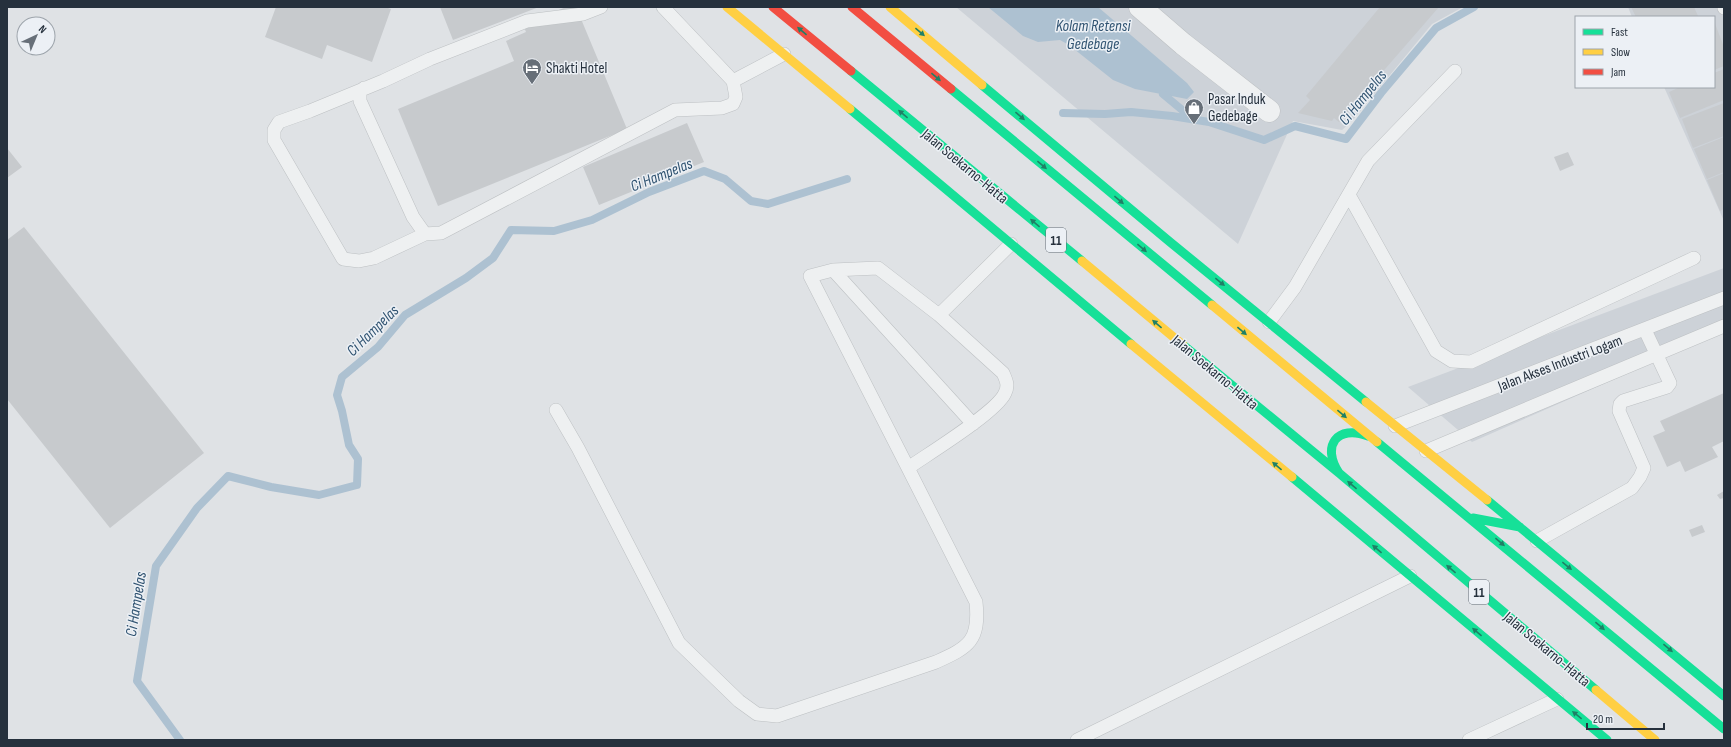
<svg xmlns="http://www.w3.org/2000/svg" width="1731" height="747" viewBox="0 0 1731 747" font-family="'Sofia Sans Condensed',sans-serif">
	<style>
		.built { fill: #cdd2d8 }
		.water { fill: #adc1d1 }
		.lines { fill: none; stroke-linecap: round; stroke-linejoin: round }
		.stream { stroke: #adc1d1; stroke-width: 8 }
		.building { fill: #c7cacd }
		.lane-casing { stroke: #bdc0c3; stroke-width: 14 }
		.street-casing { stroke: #bdc0c3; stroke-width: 23 }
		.lane { stroke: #eef0f1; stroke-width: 13 }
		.street { stroke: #eef0f1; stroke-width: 22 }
		.fast { stroke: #16e098; stroke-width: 9 }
		.slow { stroke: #ffcf43; stroke-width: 9 }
		.jam { stroke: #f24e42; stroke-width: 9 }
		.oneway { fill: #1f8066 }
		.labels { text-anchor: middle; stroke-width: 3; stroke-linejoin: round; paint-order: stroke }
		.shield { fill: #ecf0f5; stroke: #616a74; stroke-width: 1 }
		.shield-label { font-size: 14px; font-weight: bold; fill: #26313d }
		.poi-label { font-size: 15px; fill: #26313d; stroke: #ecf0f5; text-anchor: start }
		.street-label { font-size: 15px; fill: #26313d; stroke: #ecf0f5 }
		.water-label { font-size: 16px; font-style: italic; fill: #305371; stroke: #ecf0f5 }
	</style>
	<rect width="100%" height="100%" fill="#dfe2e5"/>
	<!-- built -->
	<path class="built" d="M956 7H1463L1432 24 1352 121 1342 130 1293 121 1238 244Z
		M1628 7H1724V221L1664 87H1714V17H1632Z
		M1724 268V331L1472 442 1408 387Z"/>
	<!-- water -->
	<path class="water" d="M988 7H1098L1187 83 1194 92 1187 99 1135 89 1113 80 1069 45 1060 40 1038 42 1023 36Z"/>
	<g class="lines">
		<!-- stream -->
		<path class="stream" d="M1163 94 1193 119
			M1063 113 1105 114 1131 112 1172 116 1209 122 1264 140 1295 126 1346 139 1381 93 1436 28 1474 7
			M180 740 137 681 156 566 197 508 228 476 271 487 319 495 357 485 358 459 349 445 342 411 337 395 342 377 378 347 405 315 466 278 493 258 511 230 554 231 592 220 649 192 704 171 725 179 751 201 768 204 847 179"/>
	</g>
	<!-- building -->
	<path class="building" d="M276 7H385L391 9 372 62 327 45 322 59 265 37Z
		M440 7H539L453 40Z
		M566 7H576L627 129 438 206 398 109 514 61 506 41 526 32 523 25Z
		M1380 7H1439L1339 122 1334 118 1332 121 1298 113 1310 100 1306 96Z
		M1631 7H1694L1698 16 1636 17Z
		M1714 21 1724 47V66L1714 70Z
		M1724 69V100L1680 118 1669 92 1680 87H1714V73Z
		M1724 103V136L1693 148 1682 119Z
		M687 123 704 162 599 205 583 167Z
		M1724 137V172L1707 179 1694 149Z
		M7 148 22 167 7 178Z
		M1568 152 1574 165 1560 171 1554 157Z
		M1724 173V209L1720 211 1707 180Z
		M24 227 204 453 110 528 7 399V240Z
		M1724 393V441L1712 447 1718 457 1685 472 1680 461 1667 467 1653 436 1665 431 1660 421Z
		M1724 491V498L1720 499 1717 495Z
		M1702 525 1705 532 1692 537 1689 530Z"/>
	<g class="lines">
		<!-- lane casing -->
		<g class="lane-casing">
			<path id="lane" d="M1724 7V8
				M733 81 784 54
				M364 88 360 92V101L413 217 425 234 441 233 675 110 722 108 733 104 736 97 733 81 663 7
				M1349 195 1436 351 1452 361 1471 362 1694 258
				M425 234 374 258 359 261 343 259 274 140V130L279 122 310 111 383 81 430 59 527 21 583 14 601 7
				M878 268 939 315 1003 373C1006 380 1009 385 1005 393 997 412 928 454 908 468L810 276 833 270Z
				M833 270 973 424
				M939 315 1011 244
				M1269 322 1295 287 1368 161 1455 71
				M556 410 578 448 679 643 739 701 757 714 777 716 936 662C969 647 980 641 976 602L908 468
				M1395 426 1724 298
				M1426 451 1724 326
				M1537 541 1632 488 1640 477 1644 468 1619 411 1620 404 1623 401 1667 387 1670 383 1645 330
				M1077 740 1410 576
				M1469 740 1557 699"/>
		</g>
		<!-- street casing -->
		<g class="street-casing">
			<path id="street" d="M1140 7 1183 44 1269 111"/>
		</g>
		<!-- lane -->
		<use href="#lane" class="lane"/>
		<!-- street -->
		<use href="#street" class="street"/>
		<!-- fast -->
		<path class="fast" d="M851 71 1082 261
			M982 85 1170 242 1366 402
			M951 89 1212 305
			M850 109 1131 344
			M1183 345 1339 473 1596 690
			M1377 442 1724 729
			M1339 473C1321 446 1337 424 1368 436
			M1292 477 1607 740
			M1487 500 1724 696
			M1473 518 1520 527"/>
		<!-- slow -->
		<path class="slow" d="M727 7 850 109
			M890 7 982 85
			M1082 261 1183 345
			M1212 305 1377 442
			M1131 344 1292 477
			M1366 402 1487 500
			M1596 690 1655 740"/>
		<!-- jam -->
		<path class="jam" d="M773 7 851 71
			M852 7 951 89"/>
	</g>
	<!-- one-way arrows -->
	<defs><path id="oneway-solid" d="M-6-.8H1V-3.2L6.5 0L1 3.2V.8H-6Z"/></defs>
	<g class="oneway">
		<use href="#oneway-solid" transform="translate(802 31) rotate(-140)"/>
		<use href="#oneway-solid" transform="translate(920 32) rotate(40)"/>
		<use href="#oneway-solid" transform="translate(936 77) rotate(40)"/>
		<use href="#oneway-solid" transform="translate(903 114) rotate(-140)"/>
		<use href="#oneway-solid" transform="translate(1020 116) rotate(40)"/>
		<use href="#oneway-solid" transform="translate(1042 165) rotate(40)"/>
		<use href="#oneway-solid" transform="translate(1119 200) rotate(40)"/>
		<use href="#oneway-solid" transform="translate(1035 223) rotate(-140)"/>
		<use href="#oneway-solid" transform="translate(1142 248) rotate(40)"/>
		<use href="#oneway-solid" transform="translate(1220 282) rotate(39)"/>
		<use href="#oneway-solid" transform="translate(1157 324) rotate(-140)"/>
		<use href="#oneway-solid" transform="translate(1242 331) rotate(40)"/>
		<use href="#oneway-solid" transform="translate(1342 414) rotate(40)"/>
		<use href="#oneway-solid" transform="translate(1277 466) rotate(-140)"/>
		<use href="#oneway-solid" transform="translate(1352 485) rotate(-140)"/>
		<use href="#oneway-solid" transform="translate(1500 542) rotate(40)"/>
		<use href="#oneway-solid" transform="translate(1377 549) rotate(-140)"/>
		<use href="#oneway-solid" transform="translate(1567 566) rotate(39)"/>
		<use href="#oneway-solid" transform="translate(1451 569) rotate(-140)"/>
		<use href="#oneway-solid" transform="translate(1600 626) rotate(40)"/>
		<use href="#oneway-solid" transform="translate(1477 632) rotate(-140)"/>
		<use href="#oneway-solid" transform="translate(1668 648) rotate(40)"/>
		<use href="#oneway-solid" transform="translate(1577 715) rotate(-141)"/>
	</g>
	<!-- icons -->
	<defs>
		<g id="hotel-pin" transform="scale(1)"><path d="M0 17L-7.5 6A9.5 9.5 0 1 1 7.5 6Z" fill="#676f78" stroke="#ecf0f5"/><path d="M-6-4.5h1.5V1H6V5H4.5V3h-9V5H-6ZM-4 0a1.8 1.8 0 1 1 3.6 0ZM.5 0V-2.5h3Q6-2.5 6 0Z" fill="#fff"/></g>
		<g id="shop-pin" transform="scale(1)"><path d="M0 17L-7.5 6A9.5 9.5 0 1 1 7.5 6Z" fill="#676f78" stroke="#ecf0f5"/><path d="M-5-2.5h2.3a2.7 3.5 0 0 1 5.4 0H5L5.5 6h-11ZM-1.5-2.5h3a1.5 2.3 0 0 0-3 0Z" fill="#fff"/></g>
	</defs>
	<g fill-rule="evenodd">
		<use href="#hotel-pin" x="532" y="68"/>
		<use href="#shop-pin" x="1194" y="108"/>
	</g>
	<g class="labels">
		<!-- shield labels -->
		<g class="shield">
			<rect x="1046" y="228" width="20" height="24" rx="3"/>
			<rect x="1469" y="580" width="20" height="24" rx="3"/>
		</g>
		<g class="shield-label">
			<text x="1056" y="245">11</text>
			<text x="1479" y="597">11</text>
		</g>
		<!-- poi labels -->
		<g class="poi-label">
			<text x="546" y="73">Shakti Hotel</text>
			<text x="1208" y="104">Pasar Induk<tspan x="1208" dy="17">Gedebage</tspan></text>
		</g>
		<!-- street labels -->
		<g class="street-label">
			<text transform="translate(965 166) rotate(40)" y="5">Jalan Soekarno-Hatta</text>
			<text transform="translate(1560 363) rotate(-21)" y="5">Jalan Akses Industri Logam</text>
			<text transform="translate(1215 372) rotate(40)" y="5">Jalan Soekarno-Hatta</text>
			<text transform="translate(1547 649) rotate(40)" y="5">Jalan Soekarno-Hatta</text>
		</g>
		<!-- water labels -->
		<g class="water-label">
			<text x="1093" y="31">Kolam Retensi<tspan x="1093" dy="18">Gedebage</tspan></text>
			<text transform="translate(1362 97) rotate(-51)" y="6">Ci Hampelas</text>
			<text transform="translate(661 174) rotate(-22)" y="6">Ci Hampelas</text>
			<text transform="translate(372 330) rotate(-44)" y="6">Ci Hampelas</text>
			<text transform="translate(135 604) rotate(-81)" y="6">Ci Hampelas</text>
		</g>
	</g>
	<!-- border -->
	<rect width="1731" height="747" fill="none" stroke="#26313d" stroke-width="16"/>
	<!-- legend -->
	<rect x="1575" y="16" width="140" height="72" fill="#ecf0f5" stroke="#9da4ab"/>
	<rect x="1583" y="29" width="20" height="6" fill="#16e098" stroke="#9da4ab"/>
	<text x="1611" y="36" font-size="12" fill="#26313d">Fast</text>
	<rect x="1583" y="49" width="20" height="6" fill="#ffcf43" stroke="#9da4ab"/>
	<text x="1611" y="56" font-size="12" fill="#26313d">Slow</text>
	<rect x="1583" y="69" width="20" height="6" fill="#f24e42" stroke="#9da4ab"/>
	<text x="1611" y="76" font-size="12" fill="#26313d">Jam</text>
	<!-- north arrow -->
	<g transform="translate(36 36) rotate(44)"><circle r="19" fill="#ecf0f5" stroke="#9da4ab"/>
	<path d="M0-3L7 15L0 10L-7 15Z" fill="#676f78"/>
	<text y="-6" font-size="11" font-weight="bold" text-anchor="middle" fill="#26313d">N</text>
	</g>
	<!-- scale -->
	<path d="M1587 723v6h77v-6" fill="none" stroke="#26313d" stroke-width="2"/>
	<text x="1593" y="723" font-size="12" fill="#26313d" stroke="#ecf0f5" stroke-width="3" paint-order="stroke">20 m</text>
</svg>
